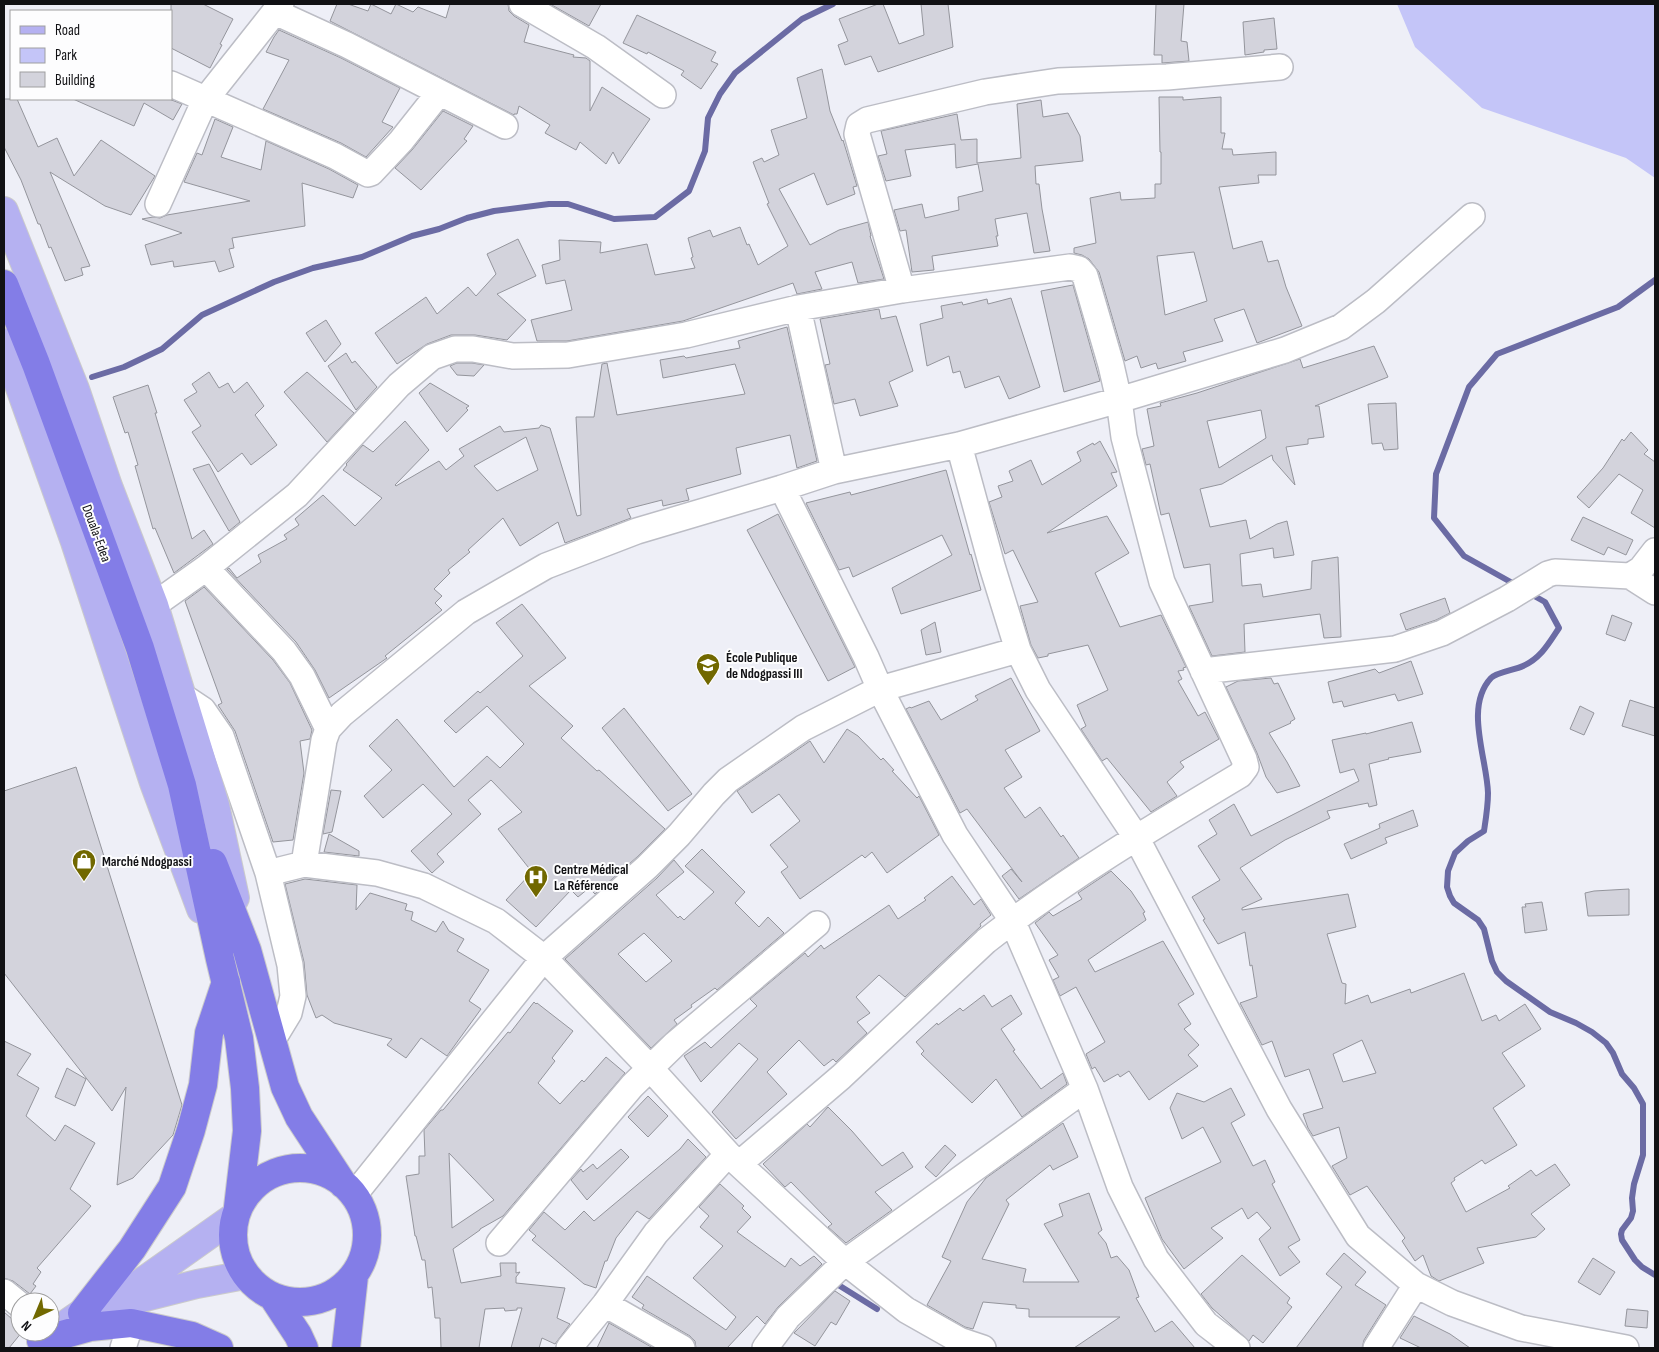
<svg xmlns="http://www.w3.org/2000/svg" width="1659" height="1352" viewBox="0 0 1659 1352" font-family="'Sofia Sans Condensed',sans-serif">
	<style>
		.green { fill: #c4c5f8 }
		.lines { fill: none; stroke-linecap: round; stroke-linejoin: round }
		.stream { stroke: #6b6ba4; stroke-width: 6 }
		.building { fill: #d3d3dc; stroke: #94959c; fill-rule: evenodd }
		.minor-casing { stroke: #bcbdc5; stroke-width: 28 }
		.major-casing { stroke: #cbcbcb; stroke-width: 30 }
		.highway-casing { stroke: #cbcbcb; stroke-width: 30 }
		.minor { stroke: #fff; stroke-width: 25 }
		.major { stroke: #b5b1f1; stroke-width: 28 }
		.highway { stroke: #837de7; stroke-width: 28 }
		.labels { text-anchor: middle; stroke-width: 4; stroke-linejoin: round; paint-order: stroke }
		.street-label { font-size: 14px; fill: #111114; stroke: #fdfdfe }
		.poi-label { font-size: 14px; font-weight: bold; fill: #111114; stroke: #fdfdfe; text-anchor: start }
	</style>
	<rect width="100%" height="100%" fill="#eeeff7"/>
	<!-- green -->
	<path class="green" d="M1397 4H1655V178L1626 158 1482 108 1415 47Z"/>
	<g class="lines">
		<!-- stream -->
		<path class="stream" d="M92 377 124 367 162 349 202 315 274 282 313 268 362 257 412 236 439 229 467 218 494 211 549 204H568L614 219 655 217 689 191 705 151 708 118 720 94 735 73 802 19 833 4
			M1516 585 1464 556 1434 518 1436 474 1469 387 1497 354 1618 307 1655 280
			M1529 593 1545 602 1559 628C1549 643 1541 658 1523 666 1515 670 1497 672 1491 678 1464 707 1487 758 1488 793 1488 806 1486 818 1484 831L1468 841 1455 853 1448 871 1447 887 1450 896 1454 903 1478 920 1484 929 1492 961 1497 972 1506 981 1550 1012 1576 1023 1592 1032 1606 1043 1613 1053 1622 1074 1634 1088 1643 1104V1155L1634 1184 1632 1198 1633 1211 1631 1218 1622 1230 1621 1234 1622 1240 1635 1260 1642 1267 1655 1275
			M832 1281 877 1309"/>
	</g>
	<!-- building -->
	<path class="building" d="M171 4H203L233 19 220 44 222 45 210 68 171 48Z
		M337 4H348L368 11 371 4 391 14 396 4 413 12 418 7 446 18 450 4H508L509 11 514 16 529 25 524 42 574 55 573 57 586 58 590 61V111L602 87 650 119 619 164 613 152 606 164 580 142 576 150 545 133 550 125 519 106 517 114H514V115L330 21Z
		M550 4H601L589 26Z
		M878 4H883L899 44 924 35 921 4H948L953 47 878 72 871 56 845 65 838 45 848 41 839 19Z
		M1156 4H1184L1181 41 1187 42 1189 61 1162 63V55H1154Z
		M637 15 716 52 711 61 718 64 701 89 681 75 684 71 648 52 647 54 623 43Z
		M1274 18 1277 49 1264 50V52L1245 55 1243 22Z
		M279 30 341 58 400 88 382 122 393 127 366 157 341 143 263 109 289 60 266 52 274 37Z
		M822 69 830 111 842 141 843 140 857 186 853 187 855 194 827 205 814 173 779 189 810 245 839 230 868 222 871 236H870L884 279 858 283 852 262 815 272 822 289 797 294 793 283 683 321 567 341H537L531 320 572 310 565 280 546 284 542 265 560 260 559 240 601 242 600 253 647 244 655 275 695 268 691 258 693 257 688 238 710 230 713 237 740 227 747 245 749 244 758 265 788 246 767 204 769 203 753 162 762 158 764 162 779 155 771 130 807 118 797 78Z
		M1159 97H1183V100L1221 97V133H1225L1222 149H1232L1233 155 1276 152V175H1258L1259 183 1219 187 1233 249 1262 241 1268 262 1278 260 1286 287 1302 326 1257 343 1244 309 1214 319 1223 341 1183 352 1186 361 1158 369 1156 363 1141 368 1137 356 1125 361 1099 272 1089 259 1082 255 1074 253V248L1096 243 1090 198 1120 192 1121 200 1155 198V184H1161V152H1160ZM1194 252 1207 301 1165 315 1157 256Z
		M4 99H17L38 147 57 138 74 176 101 140 155 176 131 215 105 206 50 172 90 266 81 268 83 275 65 281 51 247 49 248 40 224H38L21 180 4 147Z
		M73 99H169L182 104 173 120 144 103 134 126Z
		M1041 100 1043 117 1068 113 1080 136 1083 161 1035 166 1036 184H1039L1042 209 1050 251 1034 253 1027 213 995 219 998 236H996L998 246 932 256 934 270 912 272 906 230 900 231 894 210 922 204 925 218 959 210 958 197 983 191 978 164 956 168 955 144 905 150 911 176 886 181 878 156 887 154 881 131 957 114 961 140 977 139V163L1021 158 1017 104Z
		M443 111 473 126 464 139 467 141 421 190 395 168 412 150Z
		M215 119 233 127 221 157 261 170 266 141 329 169 358 185 353 198 302 183 305 226 232 238 234 248 229 249 234 267 219 272 215 261 174 267 173 261 151 265 145 245 182 233 142 219 153 217 160 218 167 215 250 201 184 182 197 153 202 155Z
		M518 239 536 276 497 294 526 320 507 340 475 335H451L427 344 397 364 375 333 426 297 437 314 468 287 476 296 496 274 487 254Z
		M1073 285 1100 381 1064 392 1041 291Z
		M1011 298 1040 387 1009 399 999 376 965 388 960 371 953 373 949 356 927 366 920 324 943 318 941 306 962 302 963 305 987 299 988 304Z
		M879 309 881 319 896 316 913 371 889 382 898 406 860 416 855 399 834 404 825 365 830 364 820 319Z
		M326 320 341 344 325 362 306 333Z
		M787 327 817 461 797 468 790 435 736 448 741 474 686 489 689 500 663 506 662 500 627 509 631 518 565 543 558 522 520 546 503 518 468 550 470 552 448 570 450 573 434 589 442 596 435 603 442 610 385 656 387 658 329 698 315 670 296 642 227 569 229 568 237 578 261 562 258 555 287 539 284 535 299 525 295 519 323 495 355 526 382 498 343 470 347 465 346 464 363 445 373 452 405 421 429 450 395 485 396 486 439 461 446 470 464 456 459 449 500 426 504 432 539 428 541 425 550 428 577 516 581 515 576 417H594L602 364 607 363 617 415 745 394 735 364 663 378 660 360 684 356 686 358 740 348 738 341ZM526 437 538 470 497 491 474 466Z
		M1374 346 1388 377 1315 406H1319L1324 437 1308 439V444L1286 447 1295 485 1273 460 1272 455 1222 484 1200 489 1210 527 1246 520 1250 539 1277 524 1287 521 1294 555 1274 558 1273 548 1240 554 1242 586 1261 584 1263 597 1311 589 1312 561 1338 557 1341 637 1324 638 1320 614 1244 624 1245 652 1212 656 1189 606 1213 602 1210 564 1184 568 1169 513 1161 515 1150 464 1146 465 1142 449 1154 446 1147 409 1161 406 1160 403 1197 393 1300 359 1303 368ZM1261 410 1266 438 1219 468 1207 421Z
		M346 353 352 363 355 361 377 387 356 410 328 366Z
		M457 363H472L484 365 474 376 457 375 450 366Z
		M209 372 219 388 228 383 234 393 247 382 264 406 255 415 277 445 251 465 242 453 218 472 192 432 201 426 184 400 197 392 192 384Z
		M307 372 354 413 327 442 284 392Z
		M430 383 469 406 466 408 468 410 447 432 419 393Z
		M148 385 157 413H155L192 539 204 530 213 544 174 573 155 528 153 529 135 466 138 465 128 432 125 433 113 397Z
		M1396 403 1398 449 1384 450 1382 443 1372 444 1368 404Z
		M1631 432 1648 450 1644 454 1655 462V528L1631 513 1643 490 1619 474 1589 508 1577 497 1603 468 1622 439 1624 441Z
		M1100 441 1117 472 1111 473 1117 486 1047 533 1107 516 1129 553 1095 573 1120 627 1161 615 1186 667 1183 668 1184 670 1178 671 1182 679 1178 681 1198 716 1205 712 1219 739 1180 762 1184 767 1167 782 1177 796 1151 812 1107 758 1102 761 1081 729 1086 726 1077 705 1108 690 1088 645 1048 654V656L1038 658 1031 645 1020 606 1038 602 1013 550 1005 554 989 502 1002 497 998 486 1013 481 1009 471 1031 460 1042 485 1081 461 1077 452 1093 443 1094 445Z
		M209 464 240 522 229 531 193 469Z
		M946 470 970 555 971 554 981 590 901 614 892 588 952 555 942 535 853 577 849 567 839 570 806 503 850 492 851 495Z
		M778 514 855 667 828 681 747 530Z
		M1583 517 1633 540 1626 555 1608 547 1604 555 1571 540Z
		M204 587 273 660 290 683 312 730 310 739 300 741 304 773 293 840 273 842 235 731 218 705 222 703 185 601Z
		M1445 598 1450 613 1436 620 1406 630 1400 614Z
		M522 604 566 658 529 686 573 726 561 738 597 771 599 770 665 829 637 857 595 894 589 888 578 897 571 890 536 927 506 900 532 872 498 829 522 812 491 780 468 800 481 814 437 854 444 862 432 873 411 851 452 814 423 784 383 818 364 796 392 770 369 746 397 719 454 787 487 756 500 768 524 744 487 706 456 733 444 721 478 691 480 693 523 656 496 623Z
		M1612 615 1632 623 1625 641 1606 634Z
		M935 622 941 652 926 655 921 630Z
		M1411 661 1423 694 1398 701 1395 694 1344 707 1342 701 1333 703 1328 682 1375 669 1379 673Z
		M1011 678 1040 731 1005 750 1022 777 1004 788 1025 818 1040 807 1061 837 1063 835 1079 858 1019 899 1002 876 1011 869 1022 882 967 809 960 813 906 709 910 707 911 708 929 701 941 720 978 700 975 696Z
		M1271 678 1274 684 1278 683 1295 719 1290 722 1291 723 1269 733 1287 762 1300 786 1277 793 1266 777 1257 753 1226 687 1238 681Z
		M1630 700 1655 708V736L1622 726Z
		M1580 706 1594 713 1584 735 1570 729Z
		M624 708 692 794 668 811 602 728Z
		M1412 722 1421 752 1388 758 1389 759 1369 764 1377 805 1369 807 1368 803 1327 811 1330 818 1285 840 1240 868 1262 899 1242 908V910L1348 894 1356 927 1327 934 1342 983 1346 984 1345 1004 1368 995 1371 1003 1410 989 1411 993 1464 973 1482 1021 1496 1015 1499 1021 1525 1004 1541 1029 1502 1053 1525 1086 1493 1108 1517 1145 1485 1164 1482 1160 1454 1178 1455 1180 1451 1183 1466 1212 1510 1188 1508 1186 1531 1170 1536 1176 1555 1164 1570 1185 1531 1214 1545 1229 1536 1237 1477 1248 1484 1263 1439 1281 1431 1276 1423 1255 1415 1261 1402 1241 1405 1238 1367 1186 1350 1195 1332 1166 1347 1158 1339 1127 1313 1136 1308 1128 1303 1114 1323 1108 1309 1069 1285 1077 1272 1041 1262 1045 1240 1003 1257 997 1252 965 1250 966 1245 932 1218 944 1203 920 1205 919 1192 897 1220 880 1198 846 1217 834 1209 820 1234 804 1251 836 1359 781 1354 769 1340 773 1332 740 1366 733V734ZM1362 1040 1376 1073 1343 1082 1333 1054Z
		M847 729 858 736 881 760 883 758 894 770 892 771 917 798 919 796 939 835 887 873 872 852 865 858 862 855 800 899 781 872 788 867 770 845 800 821 779 794 752 813 737 791 810 741 824 763Z
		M76 767 182 1105 173 1135 133 1178 117 1185 126 1087 112 1111 4 973V791Z
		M331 790 341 791 332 832 323 834Z
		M1413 810 1418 826 1385 838 1387 843 1351 859 1344 844 1380 828 1379 824Z
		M329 834 359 851V856L324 852Z
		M702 849 745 892 735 903 759 927 768 917 784 933 717 990 715 988 691 1005 692 1007 674 1020 677 1024 651 1048 565 959 657 878 674 860 684 872 656 895 678 918 680 916 684 920 714 892 685 866ZM644 933 672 961 646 982 618 954Z
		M1111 871 1131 891 1145 912 1143 913 1146 920 1088 960 1095 972 1163 941 1194 994 1178 1004 1191 1024 1184 1029 1199 1045 1188 1055 1198 1066 1149 1100 1129 1071 1120 1077 1118 1074 1104 1082 1095 1067 1092 1069 1086 1054 1105 1042 1076 987 1060 996 1053 980 1059 977 1049 960 1058 955 1035 923 1049 912 1053 916 1082 899 1078 893Z
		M952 876 974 905 981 899 991 915 980 924 981 926 905 997 879 975 856 997 870 1013 857 1022 867 1033 836 1062 833 1059 824 1066 799 1040 767 1072 787 1094 736 1139 712 1112 758 1059 739 1043 701 1082 684 1056 705 1042 711 1048 757 1006 750 999 805 953 808 957 821 945 824 949 889 905 898 919 926 900 924 898Z
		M305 879 357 885 356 910 370 893 407 904 405 910 413 912 411 920 436 932 443 921 449 931 464 939 457 951 489 970 469 1001 481 1009 447 1056 421 1038 406 1058 387 1045 392 1039 334 1023 322 1015 316 1018 307 995 304 962 285 884Z
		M1629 889V915L1588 916 1585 893 1594 891Z
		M1542 902 1547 930 1525 933 1522 907H1526L1525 904Z
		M984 995 992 1007 1011 995 1022 1014 1001 1029 1015 1050 1013 1051 1041 1089 1063 1073 1067 1084 1022 1117 996 1079 972 1103 921 1054 924 1051 916 1042 937 1023 938 1025 960 1008 963 1011Z
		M534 1002 536 1004 537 1003 573 1031 552 1058 555 1061 538 1083 560 1104 582 1080 584 1082 606 1057 625 1073 503 1216 480 1229V1230L453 1249 461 1283 501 1276 500 1263H516V1273L520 1272 516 1277V1283L565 1288 557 1318 570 1324 555 1344 542 1338 539 1348H511L522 1308H517V1310L505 1311 504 1308 485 1309 479 1348H441L440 1318H435L432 1287 428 1288 425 1260H422L416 1236H415L406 1176 419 1174V1156H425L424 1130 441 1110H443L508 1032 510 1033ZM449 1153 494 1200 452 1228Z
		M4 1041 31 1054 17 1075 39 1088 26 1116 55 1141 65 1125 95 1143 70 1189 91 1206 37 1268 41 1272 33 1284 36 1286 30 1294 13 1281 4 1278Z
		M67 1068 86 1079 75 1106 55 1097Z
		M1231 1088 1245 1115 1231 1123 1253 1166 1265 1160 1275 1182 1272 1184 1300 1240 1288 1247 1300 1262 1280 1276 1259 1239 1271 1228 1257 1212 1248 1219 1242 1208 1211 1228 1223 1238 1184 1269 1162 1239 1145 1198 1221 1162 1203 1127 1182 1139 1170 1108 1177 1093 1204 1102Z
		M648 1096 668 1116 648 1137 628 1117Z
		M828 1107 852 1131 882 1166 903 1152 913 1167 875 1192 892 1210 846 1243 828 1227 832 1224 791 1182 785 1187 763 1164 807 1124 810 1127Z
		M1063 1123 1078 1157 1053 1170 1050 1165 1006 1200 1009 1204 982 1259 1026 1269 1023 1282H1079L1044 1224 1063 1216 1059 1204 1089 1193 1102 1230 1098 1233 1106 1243 1111 1258 1117 1256 1129 1270 1139 1297 1136 1298 1155 1332 1172 1321 1195 1348H1074L1120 1317H1029V1309L1016 1308V1305L983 1302 973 1329 965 1327 927 1305 951 1261 942 1257 967 1202 986 1178Z
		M688 1139 706 1157 649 1219 637 1211 616 1238 607 1261H605L596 1288 584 1284 532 1240 536 1236 529 1230 544 1212 565 1230 584 1211 594 1221 680 1149Z
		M945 1145 956 1155 936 1177 925 1167Z
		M621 1149 629 1157 587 1200 571 1180 581 1169 583 1172 593 1164 597 1169Z
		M720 1184 744 1206 742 1208 751 1217 737 1232 785 1267 791 1258 800 1266 814 1256 822 1264 778 1307 765 1324 757 1316 727 1348H696L695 1341 690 1336 642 1308 644 1305 632 1297 647 1276 726 1330 736 1317 693 1278 723 1246 700 1227 709 1216 699 1207Z
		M1344 1253 1366 1272 1355 1285 1386 1305 1364 1340 1362 1348H1296L1342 1287 1326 1274Z
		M1242 1255 1290 1298 1287 1303 1292 1307 1263 1343 1253 1335 1249 1341 1212 1308 1201 1294Z
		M1593 1258 1615 1272 1600 1295 1578 1282Z
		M835 1291 850 1301 836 1325 831 1322 815 1346 794 1333Z
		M1627 1309 1648 1311 1647 1328 1625 1326Z
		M4 1312 20 1326V1332H22L9 1348H4Z
		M1414 1316 1450 1334 1470 1348H1421L1400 1338Z
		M609 1323 625 1332 653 1348H597Z"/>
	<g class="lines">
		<!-- minor casing -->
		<g class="minor-casing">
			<path id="minor" d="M522 4 596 47 663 95
				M275 12 347 45 505 126
				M171 84 335 156 368 174 371 173 401 141 439 93
				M158 204 205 100 281 4
				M902 290 857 134 859 125 867 120 985 92 1058 81 1167 77 1280 67
				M798 308 834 471
				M959 445 992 566 1018 650 1038 690 1136 837 1279 1109 1358 1236 1416 1285 1452 1303 1521 1328 1626 1348
				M206 568 284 651 302 676 328 729
				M1630 576 1655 592
				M154 605 206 568 297 495 399 385 432 357 455 349H473L513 356 568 355 686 335 798 308 902 290 1070 267 1079 269 1085 276 1111 365 1119 400 1124 437 1162 582 1244 759 1246 767 1240 775C1153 827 1066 879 986 941L841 1077 739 1164
				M1203 671 1395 649 1442 633 1507 599 1548 574 1555 572 1630 576 1641 569 1655 551
				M182 696 203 710 221 736 268 873 290 965 293 996 289 1013 272 1041
				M304 864 324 740 328 729 342 714 466 612 546 566 637 531 782 488
				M268 873 304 864 377 873 424 886 496 921 544 958 650 1068 728 1154 845 1262 906 1310 959 1340 983 1348
				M354 1195 544 958 647 867 679 835 714 794 728 780 803 728 880 689 1018 650
				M499 1243 632 1086 675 1044 817 924
				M4 1292 20 1305
				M605 1304 682 1348
				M123 1348 131 1323
				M569 1348 605 1304 656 1233 728 1154
				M765 1348 788 1317 845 1262 1085 1089
				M1237 1348 1206 1324 1156 1259 1120 1187 1085 1089 1012 920 955 835 880 689 866 657 782 488 834 471 959 445 1119 400 1285 350 1341 327 1376 301 1472 216
				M1376 1348 1416 1285"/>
		</g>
		<!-- major casing -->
		<g class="major-casing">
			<path id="major" d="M4 211 75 389 108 486 154 605 215 805 235 898
				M4 343 75 542 154 783 201 909
				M121 1297 234 1217
				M69 1322 82 1313 197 1284 245 1275"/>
		</g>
		<!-- highway casing -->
		<g class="highway-casing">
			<path id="highway" d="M4 284 36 364 140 648 182 785 220 959 239 1038 245 1088 247 1131 238 1207
				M213 863 247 950 285 1087 299 1117 343 1184
				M233 1235a67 67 0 1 1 134 0a67 67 0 1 1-134 0Z
				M273 1297 298 1335 304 1348
				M82 1313 132 1249 172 1187 191 1130 203 1085 209 1033 226 982
				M41 1341 90 1327 131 1323 192 1336 219 1348
				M346 1348 354 1276"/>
		</g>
		<!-- minor -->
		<use href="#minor" class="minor"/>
		<!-- major -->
		<use href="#major" class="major"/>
		<!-- highway -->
		<use href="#highway" class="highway"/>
	</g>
	<!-- icons -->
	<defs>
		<g id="school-pin" transform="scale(1.25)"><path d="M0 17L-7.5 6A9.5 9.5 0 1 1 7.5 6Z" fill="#716800" stroke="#fdfdfe"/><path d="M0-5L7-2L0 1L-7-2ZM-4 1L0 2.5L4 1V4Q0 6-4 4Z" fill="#fff"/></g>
		<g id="shop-pin" transform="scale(1.25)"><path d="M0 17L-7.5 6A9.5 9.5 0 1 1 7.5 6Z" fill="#716800" stroke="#fdfdfe"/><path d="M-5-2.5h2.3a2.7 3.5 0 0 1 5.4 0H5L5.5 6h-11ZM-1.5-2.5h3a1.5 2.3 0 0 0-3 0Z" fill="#fff"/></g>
		<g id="hospital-pin" transform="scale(1.25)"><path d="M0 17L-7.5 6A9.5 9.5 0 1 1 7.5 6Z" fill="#716800" stroke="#fdfdfe"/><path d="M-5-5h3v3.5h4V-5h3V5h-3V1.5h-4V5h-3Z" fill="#fff"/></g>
	</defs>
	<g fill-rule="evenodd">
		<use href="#school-pin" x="708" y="665"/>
		<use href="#shop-pin" x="84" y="861"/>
		<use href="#hospital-pin" x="536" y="877"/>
	</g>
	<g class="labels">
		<!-- street labels -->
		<g class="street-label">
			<text transform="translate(97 533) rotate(70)" y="5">Douala-Edea</text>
		</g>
		<!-- poi labels -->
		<g class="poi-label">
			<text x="726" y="662">École Publique<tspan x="726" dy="16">de Ndogpassi III</tspan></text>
			<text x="102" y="866">Marché Ndogpassi</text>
			<text x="554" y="874">Centre Médical<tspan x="554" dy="16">La Référence</tspan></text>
		</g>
	</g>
	<!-- border -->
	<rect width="1659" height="1352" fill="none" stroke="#111114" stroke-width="10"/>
	<!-- legend -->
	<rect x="10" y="10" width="162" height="90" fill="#fdfdfe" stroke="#9f9fa0"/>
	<rect x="20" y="26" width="25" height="8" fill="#b5b1f1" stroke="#9f9fa0"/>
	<text x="55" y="35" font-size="15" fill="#111114">Road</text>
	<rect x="20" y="48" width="25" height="15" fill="#c4c5f8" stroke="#9f9fa0"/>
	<text x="55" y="60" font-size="15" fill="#111114">Park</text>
	<rect x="20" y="72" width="25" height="15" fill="#d3d3dc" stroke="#9f9fa0"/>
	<text x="55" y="85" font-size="15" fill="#111114">Building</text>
	<!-- north arrow -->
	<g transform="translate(35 1317) rotate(224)"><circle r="24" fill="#fdfdfe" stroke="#9f9fa0"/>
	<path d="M0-4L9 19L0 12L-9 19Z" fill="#716800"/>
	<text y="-8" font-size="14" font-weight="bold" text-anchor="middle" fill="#111114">N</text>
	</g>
</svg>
